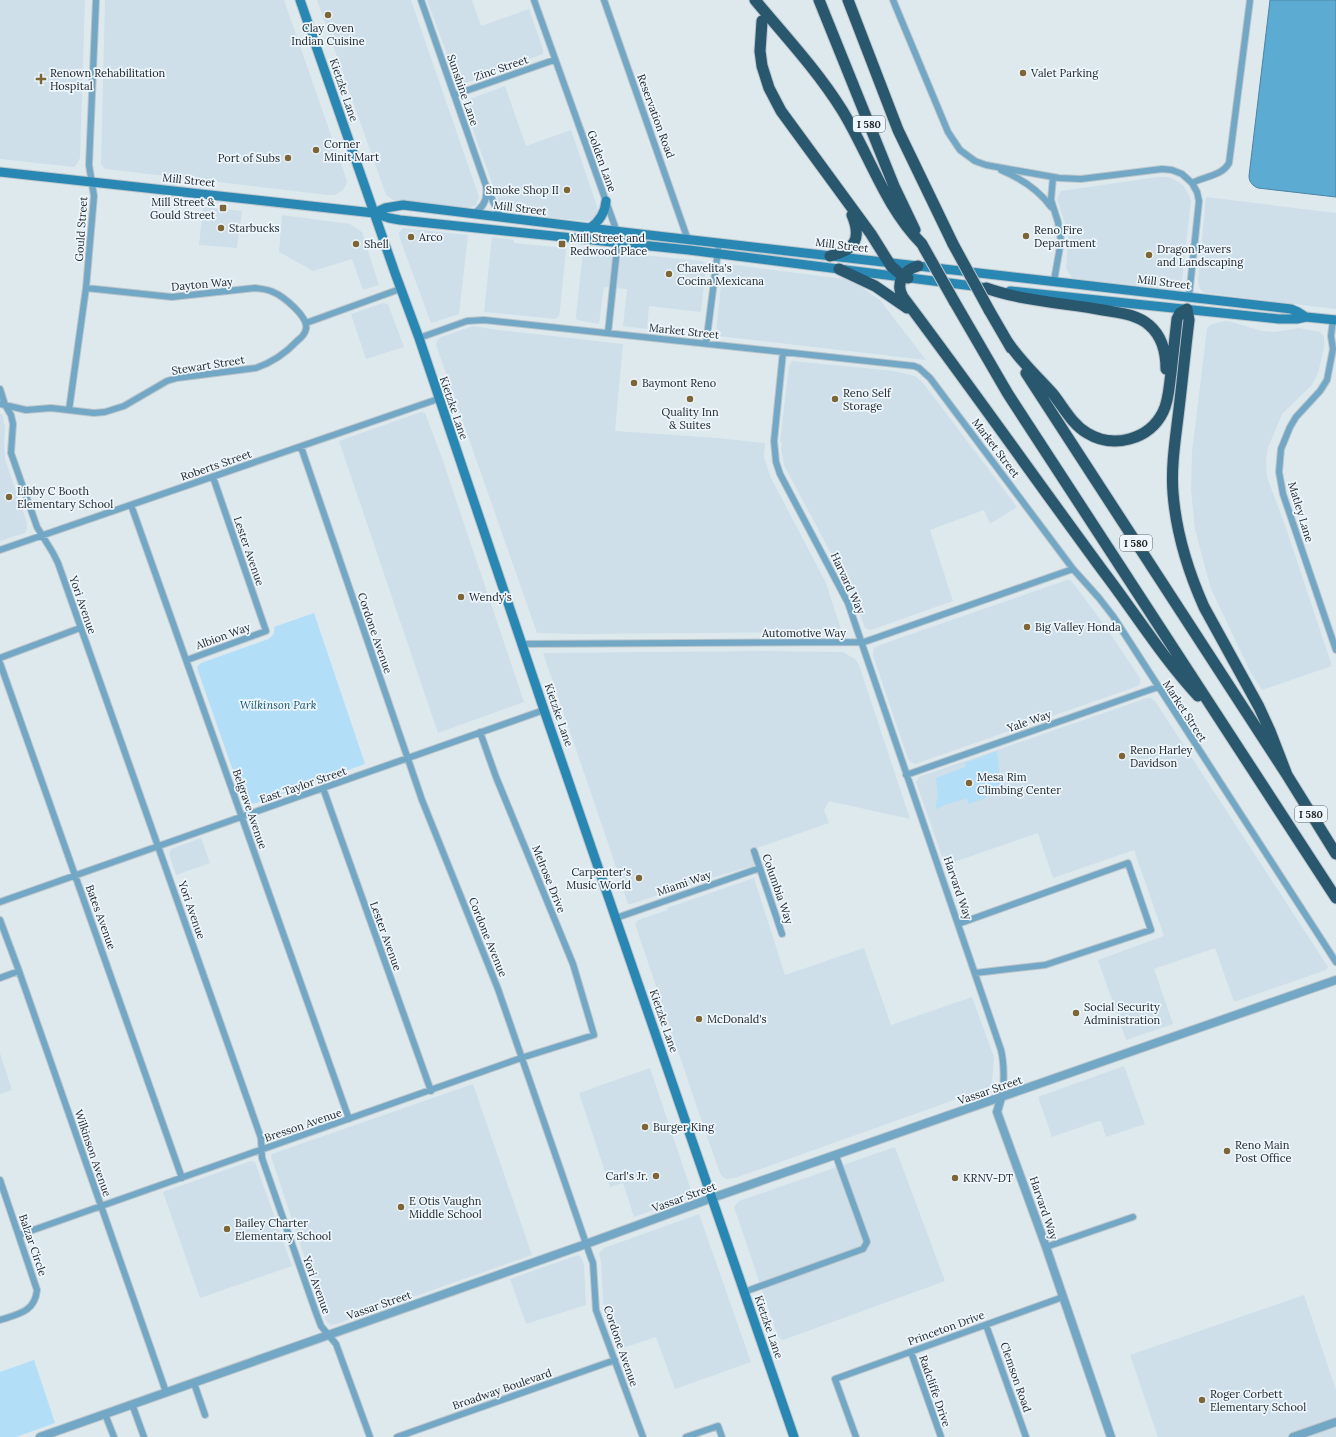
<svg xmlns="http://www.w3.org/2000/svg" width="1336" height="1437" viewBox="0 0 1336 1437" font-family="Lora,serif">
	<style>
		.built { fill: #cedfe9 }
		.green { fill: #b2def7 }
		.water { fill: #5cabd3; stroke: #4b84a0 }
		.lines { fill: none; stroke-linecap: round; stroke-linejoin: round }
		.minor-casing { stroke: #bdc6cb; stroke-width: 8 }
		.tertiary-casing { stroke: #bdc6cb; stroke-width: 10 }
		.secondary-casing { stroke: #bdc6cb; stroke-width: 11 }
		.motorway-casing { stroke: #bdc6cb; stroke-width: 13 }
		.minor { stroke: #72a8c5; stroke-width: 6 }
		.tertiary { stroke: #72a8c5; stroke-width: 8 }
		.secondary { stroke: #2988b3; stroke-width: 9 }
		.motorway { stroke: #29576e; stroke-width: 11 }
		.motorway-bridge-casing { stroke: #bdc6cb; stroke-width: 13; stroke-linecap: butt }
		.motorway-bridge { stroke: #29576e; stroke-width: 11 }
		.poi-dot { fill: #7d6535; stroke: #ecf6fc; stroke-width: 1.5 }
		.labels { text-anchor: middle; stroke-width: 3.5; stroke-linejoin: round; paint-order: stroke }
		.shield { fill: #ecf6fc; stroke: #606669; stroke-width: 1 }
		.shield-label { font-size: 10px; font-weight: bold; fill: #24282a }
		.poi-label { font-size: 11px; fill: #24282a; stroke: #ecf6fc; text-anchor: start }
		.street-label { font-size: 11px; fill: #24282a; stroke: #ecf6fc }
		.park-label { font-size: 11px; font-style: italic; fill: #15536f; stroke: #ecf6fc }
	</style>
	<rect width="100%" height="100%" fill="#dee9ee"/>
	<!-- built -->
	<path class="built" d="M0 0H85L80 158 77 164 74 167 0 159Z
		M105 0H284L347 181 346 185 343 190 335 195H328L105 169 101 164Z
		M317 0H411L478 194 479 198 475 206 466 208 393 200 386 195Z
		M427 0H472L481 26 529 9 543 49V54L463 84H458Z
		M505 86 526 146 571 130 597 206 598 212 594 219 587 221 508 213 501 208 464 105 467 100Z
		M1158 177H1168L1175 180 1183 185 1189 195 1191 201 1181 289 1179 290 1072 278 1066 268 1068 242 1066 226 1057 199 1061 191Z
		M1206 197 1336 213V309L1206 293 1202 291 1199 287 1198 282Z
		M203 207 242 211 237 248 199 245Z
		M282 215 350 224 362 232 379 285 363 290 352 259 313 271 279 252Z
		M403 228 468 235 459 314 431 323 400 239 399 233Z
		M492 237 514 240V243L565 248 566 250 560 310 559 316 557 318 555 319 484 312Z
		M590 248 631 254 703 261 706 264V268L701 312 649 306 647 329 623 326 627 289 604 287 599 324 577 320 576 316 583 252 586 249Z
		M727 264 844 279 858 285 880 300 926 360 718 336 716 333 723 267Z
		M383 303 388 304 404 347 366 359 351 314Z
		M1226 321 1235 323 1262 331 1275 332 1299 328 1320 332 1324 336V348L1318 373 1311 386 1282 414 1268 448 1266 461 1267 477 1286 528 1332 666 1262 690 1250 671 1211 589 1195 530 1191 490 1192 452 1207 328 1212 324Z
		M473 326 498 330 623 344 615 431 717 438 765 443 764 457 771 478 826 583 842 632 575 634 537 633 436 345 437 341 441 337Z
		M792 361 894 371 915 376 922 382 930 392 1017 507 990 524 984 510 930 530 953 601 871 630 865 628 852 593 784 465 781 448 782 442H780L789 366Z
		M421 412 425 413 442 458 524 702 438 733 339 441Z
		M0 414H2L3 418 5 428 4 443 5 459 27 523V529L25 533 0 541Z
		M1067 580H1070L1073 583 1103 623 1140 678V684L1138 686 921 762 916 764 911 762 908 759 873 655 874 648 880 645Z
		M764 651 843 652 855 659 859 665 910 819 829 801 824 810 829 823 751 850 756 865 708 879 631 904H628L607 840 543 653Z
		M1147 698H1151L1155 701 1328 967 1326 970 1234 1002 1215 948 1154 969 1173 1024 1126 1040 1098 960 1164 936 1134 850 1053 878 1038 833 945 865 916 782 919 777Z
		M201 838 210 863 176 875 169 854 171 849Z
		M754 878 785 975 864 948 891 1025 972 997 994 1057 992 1082 988 1088 735 1178 726 1179 722 1176 720 1173 705 1131 635 924 638 920 668 910 667 908Z
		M0 1053 12 1090 0 1094Z
		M1124 1066 1145 1124 1106 1137 1101 1121H1098L1052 1137 1038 1097Z
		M650 1068 693 1196 634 1217 623 1183 610 1187 579 1093Z
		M473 1084 532 1255 336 1324 332 1325 329 1324 325 1319 271 1156 272 1154Z
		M895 1147 945 1281 783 1340 778 1337 734 1207 739 1201Z
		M251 1161 255 1162 292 1266 200 1298 163 1192Z
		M699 1214 751 1362 675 1389 656 1337 620 1349 603 1302 601 1261 599 1253 604 1248Z
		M578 1255 581 1257 584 1264 586 1305 526 1324 510 1279Z
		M1304 1295 1336 1390V1421L1289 1437H1158L1130 1355Z
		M1336 1427V1437H1309Z"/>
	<!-- green -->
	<path class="green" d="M314 613 365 764 256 803 250 804 246 803 243 799 198 671 197 667 201 663 266 640C273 637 275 634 274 627Z
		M997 751 1001 789 986 794V798L968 804 967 798 942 806 935 810 938 795 936 778 965 767V763Z
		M34 1360 55 1423 16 1437H0V1372Z"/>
	<!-- water -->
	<path class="water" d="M1270 0H1336V197L1258 188C1253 186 1249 182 1249 176Z"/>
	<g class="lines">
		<!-- minor casing -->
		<g class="minor-casing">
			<path id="minor" d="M421 0 486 186 498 212 503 218
				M534 0 617 232 618 239 608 333
				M604 0 688 240
				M893 0 948 132 960 150 975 161 986 165 1059 178 1081 179 1162 169 1172 170 1182 174 1192 183 1197 192 1199 201 1189 297
				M454 95 554 60
				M1001 170C1020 178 1039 190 1051 207
				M1053 177 1051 200 1058 222 1061 241 1054 281
				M1192 183C1205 176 1222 176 1229 163L1250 0
				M473 214C483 208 488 199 486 187
				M1333 320 1331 336 1333 349 1327 380 1320 391 1296 417 1290 427 1281 449 1279 472 1283 494 1336 650
				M306 323 400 289
				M419 338 467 321 484 320 914 366 919 368 930 378 1073 569 1099 598 1113 616 1336 962
				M706 344 719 243
				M783 352 774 441 776 462 780 474 848 603 1001 1050C1004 1062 1005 1086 1001 1098
				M0 389 5 405 11 415 13 424 11 453 37 527 53 553 58 563 261 1138 262 1158 315 1310 321 1326 336 1344 370 1437
				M0 404 26 410 51 408 94 413 105 412 124 406 167 381 177 378 256 368C273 362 285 354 297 341 301 338 305 334 306 329 309 317 283 296 273 292 267 289 261 289 255 288L172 297 86 288
				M69 410 86 288 94 196 89 165 96 0
				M301 447 422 800 498 989 590 1255 593 1263 596 1310 643 1437
				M131 505 349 1119
				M0 550 438 399
				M522 644 864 642 1073 569
				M0 658 80 628
				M187 660 266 631 213 477
				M0 663 182 1178
				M906 775 1158 687
				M323 788 431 1091
				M754 851 782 934
				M0 902 544 710
				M616 918 760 868
				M0 920 19 971 166 1392
				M958 924 1128 863 1151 930 1045 965 975 973
				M0 978 19 971
				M0 1180 37 1290C35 1312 18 1314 0 1320
				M19 1235 521 1058 594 1035 573 964 496 777 480 732
				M1046 1247 1133 1217
				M744 1292 863 1249 867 1242 866 1239 836 1156
				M986 1325 1026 1437
				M911 1352 941 1437
				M194 1383 205 1415
				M132 1404 144 1437
				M105 1414 114 1437
				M397 1437 615 1360
				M686 1437 718 1426 722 1437
				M856 1437 835 1379 1063 1297"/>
		</g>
		<!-- tertiary casing -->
		<g class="tertiary-casing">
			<path id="tertiary" d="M1001 1098 997 1112 1046 1247 1111 1437
				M40 1437 586 1244 712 1198 1336 980
				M1293 1437 1336 1422"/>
		</g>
		<!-- secondary casing -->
		<g class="secondary-casing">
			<path id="secondary" d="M300 0 395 273 419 338 544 710 794 1437
				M0 172 374 213 389 218 400 220 689 250 981 287
				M374 213 385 208 403 205 614 231 1291 309 1298 312 1306 317
				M590 228C600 221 605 213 606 201
				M1010 291 1279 319H1297L1306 317 1336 320"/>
		</g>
		<!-- motorway casing -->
		<g class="motorway-casing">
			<path id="motorway" d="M755 0C785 36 817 70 842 110 869 154 885 207 922 244
				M819 0 894 186 915 230
				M848 0 898 130 953 244
				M762 21 760 51 762 66 769 88 781 111 871 234 891 266 899 273 908 278
				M830 256C855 250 862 239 852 215
				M918 266C903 270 895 284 903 297 971 387 1036 480 1103 571 1135 613 1162 657 1198 696
				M839 269 875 286 907 308
				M986 288C1023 301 1064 303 1103 310 1119 313 1136 314 1149 325 1162 336 1166 352 1166 369
				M954 301 1008 394 1336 898
				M989 310 1011 348
				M1007 341C1020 361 1037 376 1053 394 1064 408 1072 424 1087 433 1113 449 1149 440 1163 412 1169 400 1169 386 1171 373 1173 355 1175 337 1177 319L1180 313 1187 309 1189 320C1185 352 1182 385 1178 417 1175 442 1171 467 1173 493 1176 532 1188 571 1204 607L1259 707 1270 731 1287 775
				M1026 373 1287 775 1336 854"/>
		</g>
		<!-- minor -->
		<use href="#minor" class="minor"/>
		<!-- tertiary -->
		<use href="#tertiary" class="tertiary"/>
		<!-- secondary -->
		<use href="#secondary" class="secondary"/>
		<!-- motorway -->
		<use href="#motorway" class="motorway"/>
		<!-- motorway-bridge casing -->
		<g class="motorway-bridge-casing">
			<path id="motorway-bridge" d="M953 244 989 310
				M923 246 954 301"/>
		</g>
		<!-- motorway-bridge -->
		<use href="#motorway-bridge" class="motorway-bridge"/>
	</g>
	<!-- markers -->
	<g class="poi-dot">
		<circle cx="328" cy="15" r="4"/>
		<circle cx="1023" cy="73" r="4"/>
		<path d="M39 73h4v4h4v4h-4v4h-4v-4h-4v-4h4z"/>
		<circle cx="316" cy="150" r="4"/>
		<circle cx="288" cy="158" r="4"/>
		<circle cx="567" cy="190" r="4"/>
		<rect x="219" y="204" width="8" height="8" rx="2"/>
		<circle cx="221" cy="228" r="4"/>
		<circle cx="1026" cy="236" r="4"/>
		<circle cx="411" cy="237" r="4"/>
		<circle cx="356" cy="244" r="4"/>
		<rect x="558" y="240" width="8" height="8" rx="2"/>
		<circle cx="1149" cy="255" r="4"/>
		<circle cx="669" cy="274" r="4"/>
		<circle cx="634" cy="383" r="4"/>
		<circle cx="690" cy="399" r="4"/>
		<circle cx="835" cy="399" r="4"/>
		<circle cx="9" cy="497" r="4"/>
		<circle cx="461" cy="597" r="4"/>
		<circle cx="1027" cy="627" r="4"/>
		<circle cx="1122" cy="756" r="4"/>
		<circle cx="969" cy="783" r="4"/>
		<circle cx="639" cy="878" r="4"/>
		<circle cx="1076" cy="1013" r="4"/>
		<circle cx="699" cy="1019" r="4"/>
		<circle cx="645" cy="1127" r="4"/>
		<circle cx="1227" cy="1151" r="4"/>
		<circle cx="656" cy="1176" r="4"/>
		<circle cx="955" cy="1178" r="4"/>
		<circle cx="401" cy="1207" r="4"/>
		<circle cx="227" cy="1229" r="4"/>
		<circle cx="1202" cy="1400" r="4"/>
	</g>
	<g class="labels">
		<!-- shield labels -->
		<g class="shield">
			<rect x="853" y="116" width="32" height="16" rx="3"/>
			<rect x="1120" y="535" width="32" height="16" rx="3"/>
			<rect x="1295" y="806" width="32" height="16" rx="3"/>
		</g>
		<g class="shield-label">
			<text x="869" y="128">I 580</text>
			<text x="1136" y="547">I 580</text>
			<text x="1311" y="818">I 580</text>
		</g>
		<!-- poi labels -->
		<g class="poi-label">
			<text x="328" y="32" text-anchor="middle">Clay Oven<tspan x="328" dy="13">Indian Cuisine</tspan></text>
			<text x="50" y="77">Renown Rehabilitation<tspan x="50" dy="13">Hospital</tspan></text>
			<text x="1031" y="77">Valet Parking</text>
			<text x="324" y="148">Corner<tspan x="324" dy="13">Minit Mart</tspan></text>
			<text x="280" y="162" text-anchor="end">Port of Subs</text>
			<text x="559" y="194" text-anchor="end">Smoke Shop II</text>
			<text x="215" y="206" text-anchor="end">Mill Street &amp;<tspan x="215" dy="13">Gould Street</tspan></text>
			<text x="229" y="232">Starbucks</text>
			<text x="1034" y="234">Reno Fire<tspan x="1034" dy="13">Department</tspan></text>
			<text x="419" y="241">Arco</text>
			<text x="570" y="242">Mill Street and<tspan x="570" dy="13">Redwood Place</tspan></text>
			<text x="364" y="248">Shell</text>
			<text x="1157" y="253">Dragon Pavers<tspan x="1157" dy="13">and Landscaping</tspan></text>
			<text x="677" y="272">Chavelita's<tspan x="677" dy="13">Cocina Mexicana</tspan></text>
			<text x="642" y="387">Baymont Reno</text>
			<text x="843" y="397">Reno Self<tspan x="843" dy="13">Storage</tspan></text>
			<text x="690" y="416" text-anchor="middle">Quality Inn<tspan x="690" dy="13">&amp; Suites</tspan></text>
			<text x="17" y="495">Libby C Booth<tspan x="17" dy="13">Elementary School</tspan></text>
			<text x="469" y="601">Wendy's</text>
			<text x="1035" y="631">Big Valley Honda</text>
			<text x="1130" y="754">Reno Harley<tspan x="1130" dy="13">Davidson</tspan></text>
			<text x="977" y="781">Mesa Rim<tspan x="977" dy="13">Climbing Center</tspan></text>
			<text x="631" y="876" text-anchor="end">Carpenter's<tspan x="631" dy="13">Music World</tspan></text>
			<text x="1084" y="1011">Social Security<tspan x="1084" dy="13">Administration</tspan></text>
			<text x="707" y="1023">McDonald's</text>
			<text x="653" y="1131">Burger King</text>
			<text x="1235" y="1149">Reno Main<tspan x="1235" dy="13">Post Office</tspan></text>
			<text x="648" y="1180" text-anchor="end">Carl's Jr.</text>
			<text x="963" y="1182">KRNV-DT</text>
			<text x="409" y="1205">E Otis Vaughn<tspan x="409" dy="13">Middle School</tspan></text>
			<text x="235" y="1227">Bailey Charter<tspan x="235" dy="13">Elementary School</tspan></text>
			<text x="1210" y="1398">Roger Corbett<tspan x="1210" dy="13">Elementary School</tspan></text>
		</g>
		<!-- street labels -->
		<g class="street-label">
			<text transform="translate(501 68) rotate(-19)" y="4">Zinc Street</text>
			<text transform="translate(344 90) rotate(71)" y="4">Kietzke Lane</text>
			<text transform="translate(463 90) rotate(71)" y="4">Sunshine Lane</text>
			<text transform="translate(656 116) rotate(70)" y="4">Reservation Road</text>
			<text transform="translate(602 161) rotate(70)" y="4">Golden Lane</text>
			<text transform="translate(189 180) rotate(6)" y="4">Mill Street</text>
			<text transform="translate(520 208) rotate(7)" y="4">Mill Street</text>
			<text transform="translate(81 229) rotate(-86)" y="4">Gould Street</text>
			<text transform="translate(842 245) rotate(7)" y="4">Mill Street</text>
			<text transform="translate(1164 282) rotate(7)" y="4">Mill Street</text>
			<text transform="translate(202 284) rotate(-5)" y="4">Dayton Way</text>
			<text transform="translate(684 331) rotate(6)" y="4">Market Street</text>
			<text transform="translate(208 365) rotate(-9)" y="4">Stewart Street</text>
			<text transform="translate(454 408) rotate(71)" y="4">Kietzke Lane</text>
			<text transform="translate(996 448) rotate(53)" y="4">Market Street</text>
			<text transform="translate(216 465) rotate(-19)" y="4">Roberts Street</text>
			<text transform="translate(1301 512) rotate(73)" y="4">Matley Lane</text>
			<text transform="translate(249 551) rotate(71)" y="4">Lester Avenue</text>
			<text transform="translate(848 583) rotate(65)" y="4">Harvard Way</text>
			<text transform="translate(83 605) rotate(71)" y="4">Yori Avenue</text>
			<text transform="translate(375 633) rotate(71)" y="4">Cordone Avenue</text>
			<text x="804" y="637">Automotive Way</text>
			<text transform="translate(223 636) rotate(-20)" y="4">Albion Way</text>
			<text transform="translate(1185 711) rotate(57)" y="4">Market Street</text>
			<text transform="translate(559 715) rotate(71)" y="4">Kietzke Lane</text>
			<text transform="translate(1029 721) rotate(-19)" y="4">Yale Way</text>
			<text transform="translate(303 785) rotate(-19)" y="4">East Taylor Street</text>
			<text transform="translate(250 809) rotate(71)" y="4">Belgrave Avenue</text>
			<text transform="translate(549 879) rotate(68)" y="4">Melrose Drive</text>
			<text transform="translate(684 883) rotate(-19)" y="4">Miami Way</text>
			<text transform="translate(958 888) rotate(71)" y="4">Harvard Way</text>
			<text transform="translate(778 889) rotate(71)" y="4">Columbia Way</text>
			<text transform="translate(192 910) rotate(71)" y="4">Yori Avenue</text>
			<text transform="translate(101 917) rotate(70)" y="4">Bates Avenue</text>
			<text transform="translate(386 936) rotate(70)" y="4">Lester Avenue</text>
			<text transform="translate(488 937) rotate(68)" y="4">Cordone Avenue</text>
			<text transform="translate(664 1021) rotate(71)" y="4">Kietzke Lane</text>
			<text transform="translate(990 1090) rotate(-19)" y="4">Vassar Street</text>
			<text transform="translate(303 1125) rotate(-19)" y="4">Bresson Avenue</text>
			<text transform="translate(93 1153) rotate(71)" y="4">Wilkinson Avenue</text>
			<text transform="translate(684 1197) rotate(-20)" y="4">Vassar Street</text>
			<text transform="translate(1044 1208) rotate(71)" y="4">Harvard Way</text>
			<text transform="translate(33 1245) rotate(71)" y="4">Balzar Circle</text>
			<text transform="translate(317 1285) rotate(70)" y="4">Yori Avenue</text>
			<text transform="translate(379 1305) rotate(-19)" y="4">Vassar Street</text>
			<text transform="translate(769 1327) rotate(71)" y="4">Kietzke Lane</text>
			<text transform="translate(946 1328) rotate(-20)" y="4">Princeton Drive</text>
			<text transform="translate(621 1346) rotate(71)" y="4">Cordone Avenue</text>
			<text transform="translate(1016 1377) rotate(71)" y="4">Clemson Road</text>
			<text transform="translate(502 1389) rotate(-19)" y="4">Broadway Boulevard</text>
			<text transform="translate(935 1391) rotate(71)" y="4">Radcliffe Drive</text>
		</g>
		<!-- park labels -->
		<g class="park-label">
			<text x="278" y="709">Wilkinson Park</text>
		</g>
	</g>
</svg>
